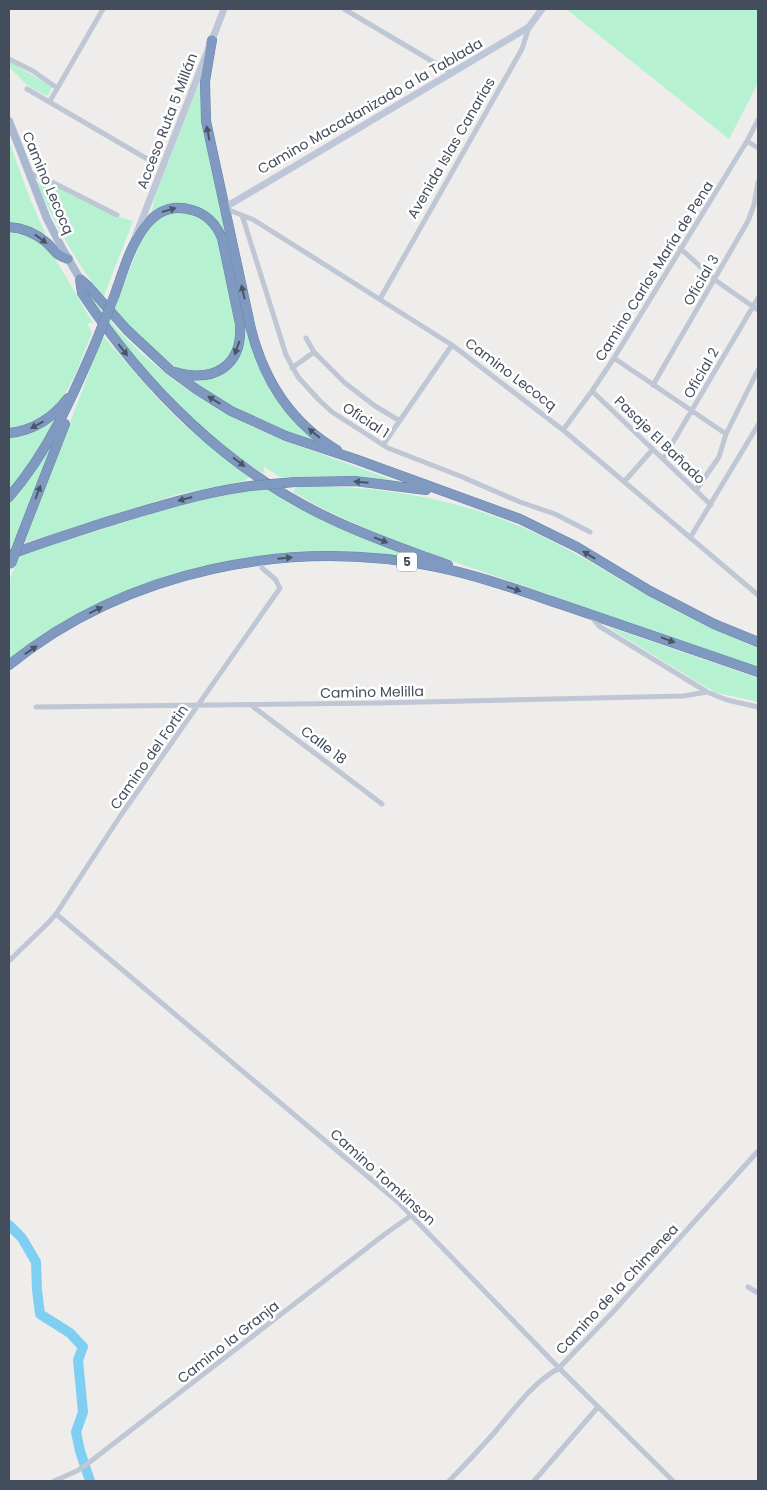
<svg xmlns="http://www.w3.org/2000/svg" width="767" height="1490" viewBox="0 0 767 1490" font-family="Poppins,sans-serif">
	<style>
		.green { fill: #b6f1d2 }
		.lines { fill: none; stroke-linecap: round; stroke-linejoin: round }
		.river { stroke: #7fcff2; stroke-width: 10 }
		.highway-casing { stroke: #6b84ab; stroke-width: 10 }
		.street { stroke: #bec7d3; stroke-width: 5 }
		.secondary { stroke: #bdc7d7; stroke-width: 7 }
		.primary { stroke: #a9b8ce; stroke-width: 8 }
		.highway { stroke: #7f99c0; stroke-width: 9 }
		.highway-bridge-casing { stroke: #6b84ab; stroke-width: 10; stroke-linecap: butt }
		.highway-bridge { stroke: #7f99c0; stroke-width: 9 }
		.oneway { fill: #495565 }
		.labels { text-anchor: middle; stroke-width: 5; stroke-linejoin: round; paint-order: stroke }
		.shield { fill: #fff; stroke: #7b828c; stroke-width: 1 }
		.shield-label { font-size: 12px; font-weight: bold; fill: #434d5b }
		.street-label { font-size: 14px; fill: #434d5b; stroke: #fff }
	</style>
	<rect width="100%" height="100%" fill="#efecec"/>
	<!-- green -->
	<path class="green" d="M566 9H758V83L729 139Z
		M9 61 52 87 49 94 46 96 27 85 9 67Z
		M201 78V109L203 131 252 349 266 382 282 407 320 445 289 434 229 406 188 379C217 381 241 366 244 336L224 236 194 206 186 204 171 205 151 214 156 194Z
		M9 141 30 199 46 235 35 229 9 223Z
		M42 179 116 216 133 221 103 298C76 261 55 225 37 183Z
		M174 211 197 214 210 224 220 243 238 330 233 355 209 373 179 370 130 329 113 311 145 231 160 216Z
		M9 231 33 236 50 250 93 323H87L92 333C78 366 66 413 28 425 22 427 15 428 9 430Z
		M87 292 93 295 116 328 141 353 175 381 203 400 248 425 280 439 398 482 338 476 280 477 263 466 265 473 261 472C191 429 139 363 89 300Z
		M103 336 158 399 183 424 249 477 244 481 179 494 24 543Z
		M59 415 37 454 9 492V436Z
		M63 418 13 548 9 549V501Z
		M297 486C376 485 453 497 526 529 568 547 606 572 645 594 682 615 720 632 758 648V668L404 544C366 529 328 513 293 492Z
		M268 489 327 523 415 559C268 536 128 571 9 660V582L19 555 166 509 238 492Z
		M606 626 758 678V702L714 692Z"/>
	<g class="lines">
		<!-- river -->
		<path class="river" d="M9 1225 22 1238 36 1262 37 1290 40 1314 70 1333 83 1347 78 1360 83 1412 76 1432 80 1451 90 1481"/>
		<!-- highway casing -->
		<g class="highway-casing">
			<path id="highway" d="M212 40 205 81 206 121 251 329C264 380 291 423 337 450
				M9 227C23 228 35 233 46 242 55 250 55 255 68 259
				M80 279 88 286 127 330 170 370 196 389 231 411 286 436 355 459 520 519 577 547 650 591 714 624 758 642
				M80 279 82 293C144 387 228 471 331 519 369 537 409 551 448 565
				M115 294C127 261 143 195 192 210 207 214 216 224 222 238L240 324C243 367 213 383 175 372
				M9 433C33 431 54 417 68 398
				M295 482 355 481 426 490
				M9 497C48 452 72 398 95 344
				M21 537 65 424
				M9 555C39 543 70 534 100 524 149 509 199 493 250 486
				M9 665C127 570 290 537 437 567 480 576 521 591 563 605 628 627 693 650 758 672"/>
		</g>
		<!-- street -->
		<path class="street" d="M344 9 452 73
			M9 59 33 71 57 88
			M27 89 149 160
			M50 101 103 9
			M747 141 758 148
			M29 173 50 181 117 215
			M224 208 254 220 452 345 563 430 758 595
			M242 215 286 355 298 377 319 400 332 412 388 448 460 476 520 502 555 514 590 532
			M680 248 715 280 758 310
			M380 299 522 49 529 27
			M306 338 314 352 345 383 375 406 400 421
			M614 358 726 434
			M292 368 314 352
			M653 385 748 221 754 205 758 182
			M592 391 711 505
			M563 430 592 391 614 358 747 141 758 120
			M383 445 452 345
			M663 459 758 298
			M624 482 653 449
			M696 490 719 457 726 434 758 370
			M690 538 758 425
			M590 615 599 626 707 692 727 700 758 707
			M251 705 382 804
			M36 707 378 703 683 696 707 692
			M56 914 398 1202 559 1368 673 1481
			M9 961 48 923 56 914 121 815 280 588 275 579 262 568 261 561
			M748 1287 758 1293
			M54 1481 77 1471 91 1461 385 1234 412 1215
			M449 1481C464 1466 479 1450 494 1433 514 1410 531 1384 559 1368L612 1313 758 1151
			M534 1481 598 1407"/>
		<!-- secondary -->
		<path class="secondary" d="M224 208 529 27 542 9
			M136 235 224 9"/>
		<!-- primary -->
		<path class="primary" d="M9 121 47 219 62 248 80 279"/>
		<!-- highway -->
		<use href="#highway" class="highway"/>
		<!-- highway-bridge casing -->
		<g class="highway-bridge-casing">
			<path id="highway-bridge" d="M95 344 115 294
				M250 486 295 482
				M11 564 21 537"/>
		</g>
		<!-- highway-bridge -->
		<use href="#highway-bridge" class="highway-bridge"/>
	</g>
	<!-- one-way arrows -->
	<defs><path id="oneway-solid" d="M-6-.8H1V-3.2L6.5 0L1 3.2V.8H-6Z" transform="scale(1.25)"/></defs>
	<g class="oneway">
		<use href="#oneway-solid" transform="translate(208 133) rotate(-101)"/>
		<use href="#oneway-solid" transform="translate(169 210) rotate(-16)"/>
		<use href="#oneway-solid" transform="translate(41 239) rotate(37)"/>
		<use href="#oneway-solid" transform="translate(243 292) rotate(-103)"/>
		<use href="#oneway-solid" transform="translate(237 348) rotate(110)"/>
		<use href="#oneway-solid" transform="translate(123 350) rotate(52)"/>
		<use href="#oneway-solid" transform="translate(214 400) rotate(-149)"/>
		<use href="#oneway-solid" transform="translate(37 425) rotate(151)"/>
		<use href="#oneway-solid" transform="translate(314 433) rotate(-140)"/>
		<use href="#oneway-solid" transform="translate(239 462) rotate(37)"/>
		<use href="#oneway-solid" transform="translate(361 482) rotate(-175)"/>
		<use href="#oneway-solid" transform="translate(38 492) rotate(-69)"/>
		<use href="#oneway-solid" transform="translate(185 499) rotate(165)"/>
		<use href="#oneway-solid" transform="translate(381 540) rotate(21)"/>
		<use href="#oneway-solid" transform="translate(589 555) rotate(-149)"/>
		<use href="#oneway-solid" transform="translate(285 558) rotate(-5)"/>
		<use href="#oneway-solid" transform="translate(514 589) rotate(19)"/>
		<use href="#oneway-solid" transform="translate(96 610) rotate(-26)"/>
		<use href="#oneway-solid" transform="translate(668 640) rotate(20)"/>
		<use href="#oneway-solid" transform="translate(31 650) rotate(-34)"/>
	</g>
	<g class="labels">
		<!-- shield labels -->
		<rect class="shield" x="397" y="552.5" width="20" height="19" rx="4"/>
		<g class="shield-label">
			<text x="407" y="566">5</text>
		</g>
		<!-- street labels -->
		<g class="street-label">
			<text transform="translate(370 106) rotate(-30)" y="5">Camino Macadanizado a la Tablada</text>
			<text transform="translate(167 121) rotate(-69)" y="5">Acceso Ruta 5 Millán</text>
			<text transform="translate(451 148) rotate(-60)" y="5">Avenida Islas Canarias</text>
			<text transform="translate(48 183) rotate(67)" y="5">Camino Lecocq</text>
			<text transform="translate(654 271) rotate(-58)" y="5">Camino Carlos María de Pena</text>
			<text transform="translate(701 280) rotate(-60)" y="5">Oficial 3</text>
			<text transform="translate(701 373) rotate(-60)" y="5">Oficial 2</text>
			<text transform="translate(511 374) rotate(37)" y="5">Camino Lecocq</text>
			<text transform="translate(366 420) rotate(33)" y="5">Oficial 1</text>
			<text transform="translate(660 440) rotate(44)" y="5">Pasaje El Bañado</text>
			<text transform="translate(372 692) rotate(-1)" y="5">Camino Melilla</text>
			<text transform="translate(324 745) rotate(37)" y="5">Calle 18</text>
			<text transform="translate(149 757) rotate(-55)" y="5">Camino del Fortin</text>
			<text transform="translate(383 1177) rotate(42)" y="5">Camino Tomkinson</text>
			<text transform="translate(617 1289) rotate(-47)" y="5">Camino de la Chimenea</text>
			<text transform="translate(228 1342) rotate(-38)" y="5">Camino la Granja</text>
		</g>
	</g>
	<!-- border -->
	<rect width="767" height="1490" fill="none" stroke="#434d5b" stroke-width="20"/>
</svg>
